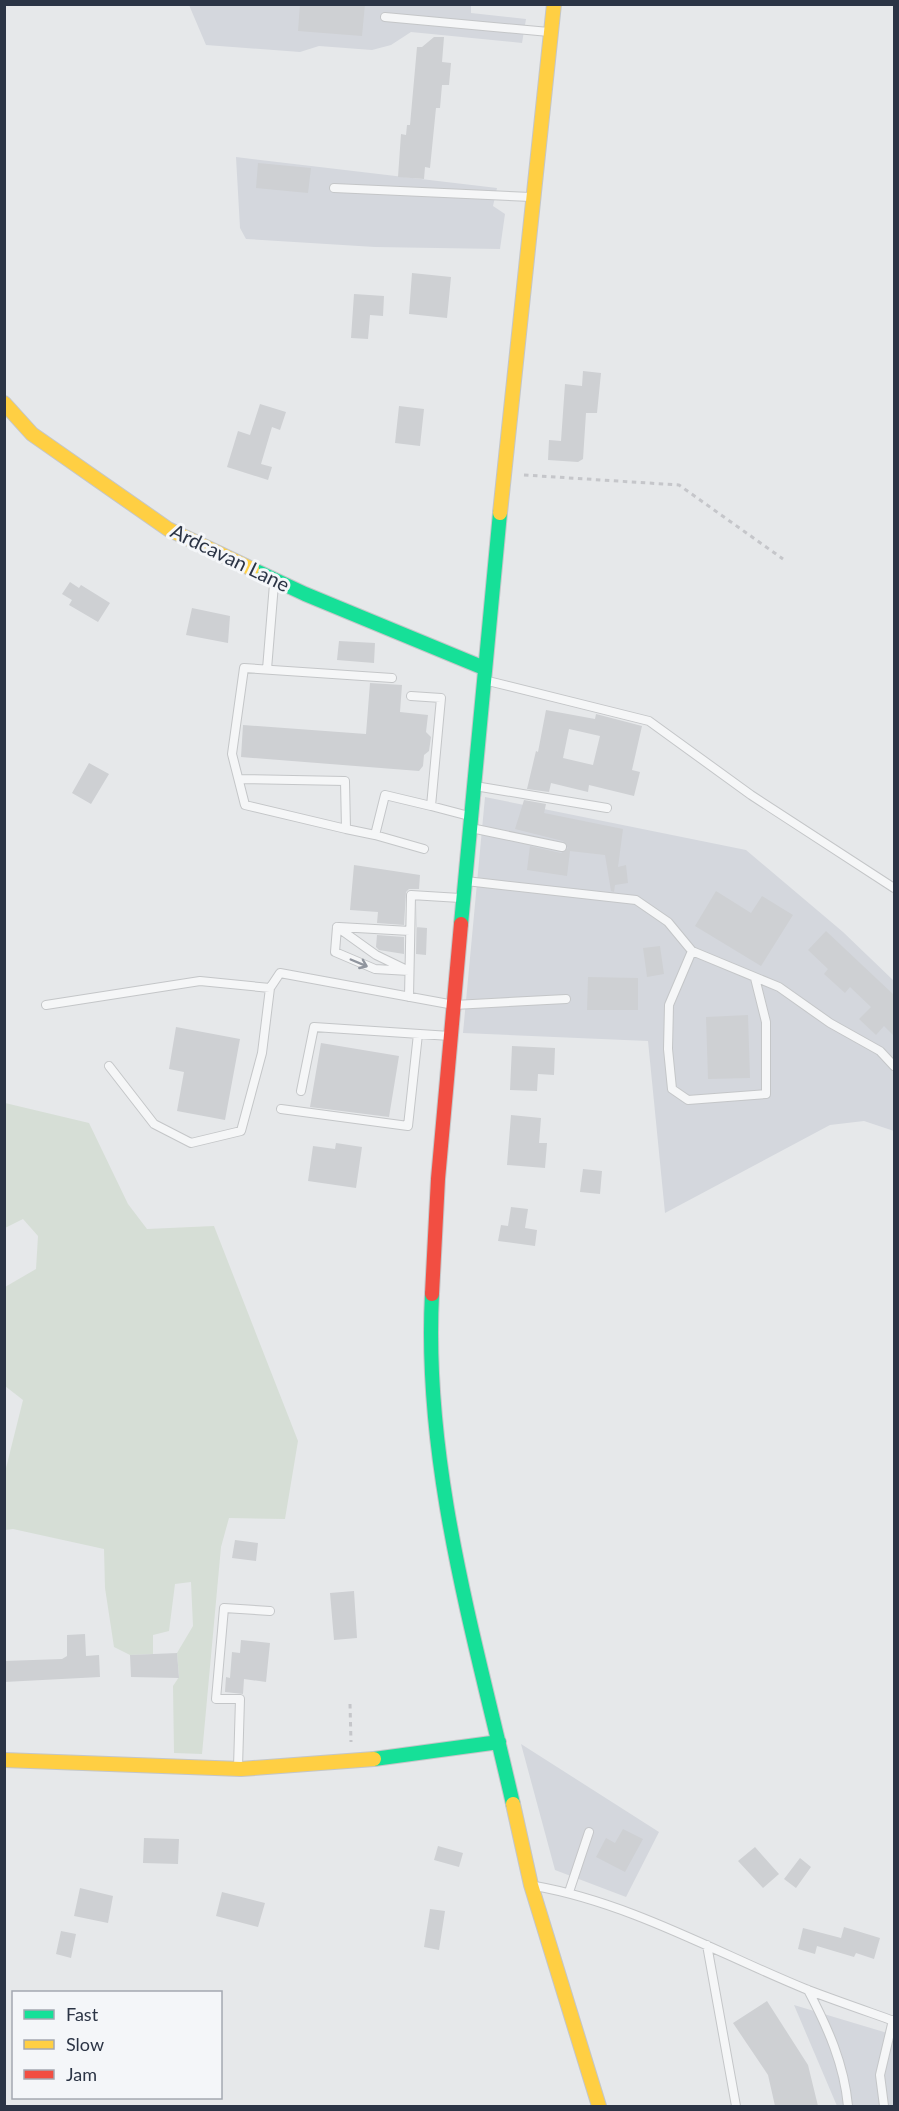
<svg xmlns="http://www.w3.org/2000/svg" width="899" height="2111" viewBox="0 0 899 2111" font-family="Lato,sans-serif">
	<style>
		.built { fill: #d4d7dd }
		.green { fill: #d6ded6 }
		.building { fill: #ced0d3; fill-rule: evenodd }
		.lines { fill: none; stroke-linecap: round; stroke-linejoin: round }
		.lane-casing { stroke: #c4c6c8; stroke-width: 10 }
		.fast-casing { stroke: #c4c6c8; stroke-width: 16 }
		.slow-casing { stroke: #c4c6c8; stroke-width: 16 }
		.jam-casing { stroke: #c4c6c8; stroke-width: 16 }
		.path { stroke: #c5c6ca; stroke-width: 3; stroke-dasharray: 4.5 4.5; stroke-linecap: butt }
		.lane { stroke: #f5f6f7; stroke-width: 8 }
		.fast { stroke: #16e098; stroke-width: 14 }
		.slow { stroke: #ffcf43; stroke-width: 14 }
		.jam { stroke: #f24e42; stroke-width: 14 }
		.oneway { stroke: #90959e }
		.labels { text-anchor: middle; stroke-width: 6; stroke-linejoin: round; paint-order: stroke }
		.street-label { font-size: 20px; fill: #2b3445; stroke: #f4f6f9 }
	</style>
	<rect width="100%" height="100%" fill="#e6e8ea"/>
	<!-- built -->
	<path class="built" d="M471 4V13L526 19 522 43 411 32 391 45 372 50 319 46 300 52 206 45 189 5Z
		M236 157 497 188 493 206 505 214 500 249 375 247 246 239 240 228Z
		M485 797 746 850 843 932 894 981V1131L864 1121 830 1125 665 1213 648 1041 463 1033Z
		M521 1744 659 1832 626 1897 555 1870Z
		M794 2005 894 2035V2106H837Z"/>
	<!-- green -->
	<path class="green" d="M5 1103 89 1123 128 1204 147 1229 214 1226 298 1441 285 1519 229 1518 221 1547 202 1754 174 1753 173 1686 179 1677 177 1653 193 1626 191 1582 175 1584 169 1631 153 1635V1654L130 1655 114 1647 105 1588 104 1549 13 1529 5 1530V1472L23 1400 5 1386V1287L36 1269 38 1236 23 1219 5 1228Z"/>
	<!-- building -->
	<path class="building" d="M300 4H365L362 36 298 31Z
		M434 37H444L442 62 451 63 449 85H442L440 108H436L430 168 425 167 424 179 398 177 401 134 406 135 407 125H410L417 47H422Z
		M258 163 311 168 308 193 256 188Z
		M412 273 451 277 447 318 409 314Z
		M354 294 384 296 383 316 370 315 368 339 351 338Z
		M583 371 601 373 597 413H586L583 459 578 462 548 460 549 440 561 441 565 384 582 386Z
		M260 404 286 412 280 430 272 427 261 464 272 467 268 480 227 467 238 431 250 435Z
		M399 406 424 409 420 446 395 443Z
		M70 582 79 588 81 585 110 603 98 622 69 605 72 600 62 594Z
		M192 608 230 616 228 643 186 635Z
		M339 641 375 643 374 663 337 660Z
		M370 683 402 685 400 712 428 715 426 732 431 737 429 751 424 755 423 766 419 771 241 757 243 725 366 734Z
		M546 710 595 719 596 714 642 726 632 770 640 772 634 796 589 785 588 792 551 783 549 792 527 789 536 751 538 752ZM569 729 600 736 593 765 563 758Z
		M89 763 109 774 91 804 72 793Z
		M524 800 546 804 544 813 623 829 618 867 626 865 628 883 615 885 614 892 611 891 605 855 570 851 567 876 527 870 530 846 561 853 568 848 563 841 515 829Z
		M354 865 420 875 419 889H409L406 892 404 925 377 923 378 912 350 910Z
		M716 891 751 913 762 896 793 915 761 966 695 926Z
		M417 901 416 927 427 928 426 955 416 954Z
		M826 931 894 995V1036L884 1026 876 1035 859 1019 871 1007 850 987 845 993 824 974 828 969 808 950Z
		M377 935 404 937V954L379 950 376 947Z
		M660 946 664 974 647 977 643 948Z
		M588 977 638 978V1010H587Z
		M748 1015 750 1078 708 1079 706 1017Z
		M176 1027 240 1039 225 1120 177 1111 184 1072 169 1069Z
		M321 1043 399 1056 389 1117 310 1107Z
		M512 1046 555 1048 554 1075 538 1074 537 1091 510 1090Z
		M511 1115 541 1118 539 1143H547L545 1168 507 1165Z
		M336 1143 362 1147 356 1188 308 1181 313 1146 335 1149Z
		M583 1169 602 1171 600 1194 580 1192Z
		M511 1207 528 1209 525 1228 537 1230 535 1246 498 1241 501 1225 508 1226Z
		M235 1540 258 1543 256 1561 232 1558Z
		M354 1591 357 1638 334 1640 330 1593Z
		M85 1634 86 1656 99 1655 100 1677 4 1682V1661L62 1659 67 1656V1635Z
		M241 1640 270 1643 266 1682 244 1679 243 1694 225 1692 226 1677 230 1678 232 1652 240 1653Z
		M177 1653 179 1678 131 1677 130 1655Z
		M623 1829 643 1839 625 1872 596 1857 606 1838 615 1843Z
		M144 1838 179 1839 178 1864 143 1863Z
		M438 1846 463 1853 459 1867 434 1860Z
		M755 1847 779 1874 763 1888 738 1861Z
		M800 1858 811 1867 796 1888 784 1879Z
		M80 1888 113 1896 108 1923 74 1916Z
		M222 1892 265 1903 258 1927 216 1916Z
		M430 1909 445 1911 439 1950 424 1947Z
		M844 1927 880 1938 874 1959 856 1953 854 1957 817 1946 815 1954 798 1949 803 1928 841 1938Z
		M61 1931 76 1934 71 1958 56 1954Z
		M767 2001 808 2065 818 2106H775L768 2075 733 2023Z"/>
	<g class="lines">
		<!-- lane casing -->
		<g class="lane-casing">
			<path id="lane" d="M385 17 549 32
				M334 188 531 197
				M267 669 274 584
				M484 680 649 721 751 795 894 888
				M411 696 441 698 431 806 469 816
				M239 779 345 781 346 829 375 835 385 795 431 806
				M475 786 607 808
				M471 828 562 847
				M346 829 245 805 232 754 244 668 392 678
				M375 835 424 849
				M466 881 636 900 668 922 692 951 779 987 830 1023 880 1051 894 1066
				M337 927 335 952 375 969 409 971
				M337 927 376 955 405 969
				M339 927 410 931
				M692 951 669 1005 668 1049 672 1089 688 1100 766 1094V1022L755 978
				M409 997 411 895 460 898
				M46 1005 200 981 270 988
				M109 1066 154 1124 191 1143 241 1131 262 1053 270 988 280 973 454 1005 566 999
				M301 1091 314 1027 450 1036
				M281 1109 408 1126 418 1034
				M238 1767 240 1699H216L224 1608 270 1611
				M535 1886C631 1903 719 1954 808 1990 837 2001 866 2011 894 2021
				M569 1892 589 1832
				M707 1945 736 2106
				M808 1990C828 2028 844 2064 848 2106
				M884 2106 880 2075 893 2020"/>
		</g>
		<!-- fast casing -->
		<g class="fast-casing">
			<path id="fast" d="M252 569 305 594 484 668
				M461 924 500 513
				M432 1294C423 1467 475 1637 513 1804
				M374 1759 499 1742"/>
		</g>
		<!-- slow casing -->
		<g class="slow-casing">
			<path id="slow" d="M4 403 32 434 168 529 252 569
				M500 513 554 4
				M4 1760 241 1769 374 1759
				M513 1804 531 1885 599 2106"/>
		</g>
		<!-- jam casing -->
		<g class="jam-casing">
			<path id="jam" d="M432 1294 438 1179 461 924"/>
		</g>
		<!-- path -->
		<path class="path" d="M524 475 679 485 783 559
			M350 1704 351 1742"/>
		<!-- lane -->
		<use href="#lane" class="lane"/>
		<!-- fast -->
		<use href="#fast" class="fast"/>
		<!-- slow -->
		<use href="#slow" class="slow"/>
		<!-- jam -->
		<use href="#jam" class="jam"/>
	</g>
	<!-- one-way arrows -->
	<defs><path id="oneway-shaft" d="M-6 0H5M1.5-3L5.5 0L1.5 3" fill="none" stroke-width="1.6" stroke-linecap="round" stroke-linejoin="round" transform="scale(1.5)"/></defs>
	<use class="oneway" href="#oneway-shaft" transform="translate(359 963) rotate(23)"/>
	<g class="labels">
		<!-- street labels -->
		<g class="street-label">
			<text transform="translate(230 558) rotate(26)" y="7">Ardcavan Lane</text>
		</g>
	</g>
	<!-- border -->
	<rect width="899" height="2111" fill="none" stroke="#2b3445" stroke-width="12"/>
	<!-- legend -->
	<rect x="12" y="1991" width="210" height="108" fill="#f4f6f9" stroke="#a4a8b1" stroke-width="1.5"/>
	<rect x="24" y="2010" width="30" height="9" fill="#16e098" stroke="#a4a8b1" stroke-width="1.5"/>
	<text x="66" y="2021" font-size="18" fill="#2b3445">Fast</text>
	<rect x="24" y="2040" width="30" height="9" fill="#ffcf43" stroke="#a4a8b1" stroke-width="1.5"/>
	<text x="66" y="2051" font-size="18" fill="#2b3445">Slow</text>
	<rect x="24" y="2070" width="30" height="9" fill="#f24e42" stroke="#a4a8b1" stroke-width="1.5"/>
	<text x="66" y="2081" font-size="18" fill="#2b3445">Jam</text>
</svg>
